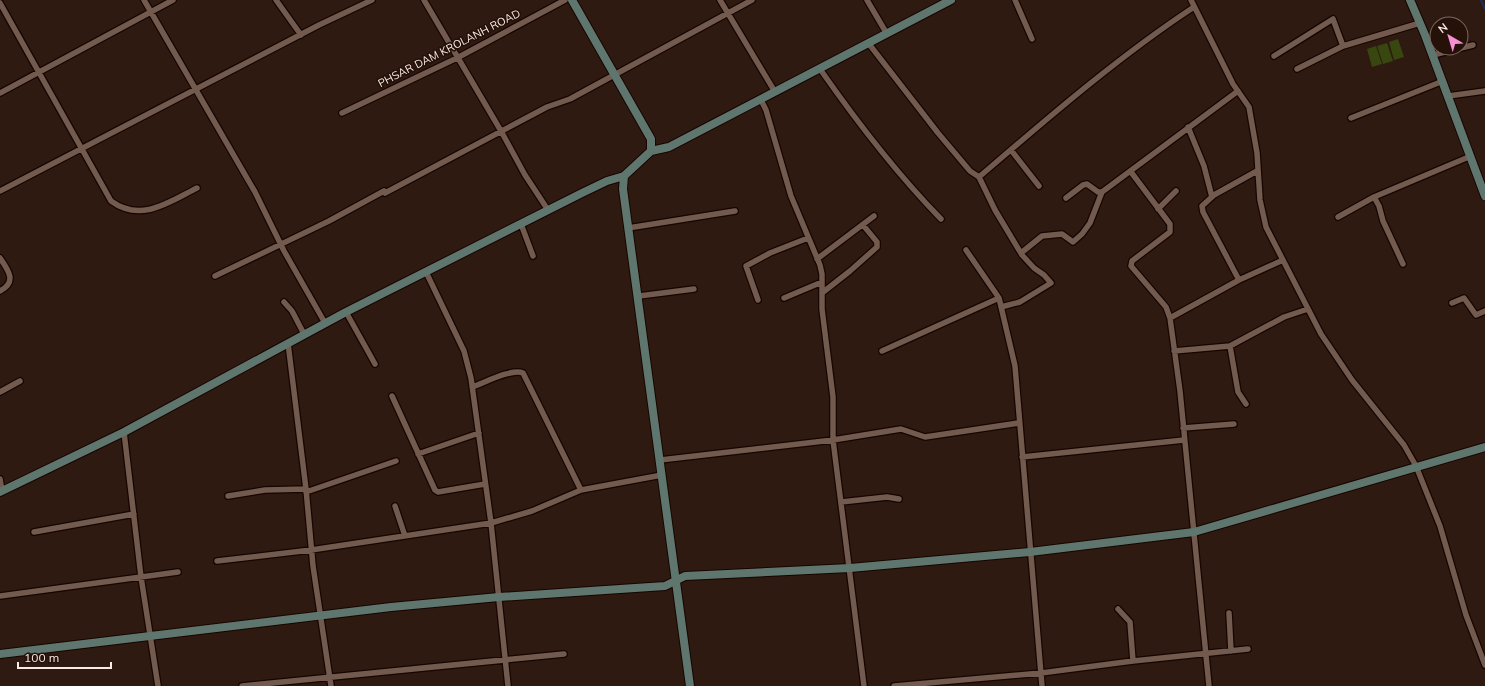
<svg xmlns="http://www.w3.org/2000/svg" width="1485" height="686" viewBox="0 0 1485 686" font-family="Mulish,sans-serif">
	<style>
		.green { fill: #38460f }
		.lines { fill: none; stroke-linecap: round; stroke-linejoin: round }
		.stream { stroke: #1b305d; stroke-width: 2 }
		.street-casing { stroke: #160501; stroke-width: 8 }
		.secondary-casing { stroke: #160501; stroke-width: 10 }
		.street { stroke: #725a4e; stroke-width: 5.5 }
		.secondary { stroke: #5f766e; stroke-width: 8 }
		.labels { text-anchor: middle; stroke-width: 3.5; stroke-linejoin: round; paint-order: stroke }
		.street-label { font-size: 11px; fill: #f9ebe4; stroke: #251108 }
	</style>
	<rect width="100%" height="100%" fill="#2f1a11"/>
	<!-- green -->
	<path class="green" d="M1398 39 1404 57 1394 60 1389 42Z
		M1387 43 1393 61 1383 64 1377 46Z
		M1376 46 1382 64 1372 67 1367 49Z"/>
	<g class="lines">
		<!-- stream -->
		<path class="stream" d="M1481 0 1485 9"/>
		<!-- street casing -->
		<g class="street-casing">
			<path id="street" d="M144 0 255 192 284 251 325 323
				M276 0 301 35
				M424 0 501 131 525 175 548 210
				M720 0 775 92
				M867 0 887 34
				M1015 0 1032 39
				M1191 0 1233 84 1249 107 1257 153 1260 200 1266 227 1321 334 1352 380 1404 445 1416 466 1440 526 1466 615 1485 665
				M0 3 111 201C141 223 169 202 197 188
				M869 44 938 133 970 171 979 177 995 210 1022 255 1034 268 1044 275 1051 283 1020 302 1001 307
				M1433 55 1473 45
				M1274 56 1333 19 1343 46
				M820 69C857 122 896 173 941 219
				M1297 69 1343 46 1420 23
				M0 93 173 0
				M1448 96 1485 91
				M761 100 766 110 791 196 820 265 822 274V309L833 397V440L864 686
				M342 113 457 58 565 0
				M1351 118 1443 81
				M1188 127 1204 166 1212 197
				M1011 150 1039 186
				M1131 172 1170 224V232L1132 261 1131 266 1166 307 1170 318 1180 391 1209 686
				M979 177C1048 118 1118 57 1194 7
				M0 191 319 25 372 0
				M385 193 547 107 570 99 752 0
				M1374 197 1379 206 1383 221 1403 264
				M1066 198 1083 185 1087 184 1098 192H1102
				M1158 209 1176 191
				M1338 217 1374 197 1471 156
				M521 224 533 256
				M628 228 735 211
				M966 250 999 298 1015 366 1042 686
				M1021 253 1042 236 1062 234 1073 242 1082 234 1090 223 1102 192 1238 91
				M0 258C9 271 17 282 0 291
				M817 259 874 216
				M426 272 464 351 471 378 491 523 508 686
				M215 276 329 221 384 191
				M1239 280 1203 212 1202 206 1214 195 1257 171
				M822 293 850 271 877 247V242L863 225
				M639 296 694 289
				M784 298 822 282
				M758 300 746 266 770 253 808 238
				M284 302 292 311 304 334
				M1452 303 1464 298 1476 315 1485 311
				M346 312 375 364
				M1170 318 1239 280 1283 260
				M288 343 306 489 313 566 331 686
				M1230 346 1238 392 1246 404
				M882 351 999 298
				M1174 351 1230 346 1284 317 1308 309
				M472 387C484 383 512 368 523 373L581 490
				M0 392 20 381
				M392 396 435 490 438 492 485 484
				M1183 428 1234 424
				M124 432 141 577 158 686
				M418 454 479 433
				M1022 457 1184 440
				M660 460 833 440 901 429 925 437 1019 423
				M0 479 2 491
				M306 492 396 461
				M228 496 265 490 306 489
				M841 502 887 497 899 499
				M395 506 405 536
				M34 532 134 514
				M217 561 311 550 491 523 532 511 581 490 662 475
				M0 596 178 572
				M1118 609 1130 622 1133 661
				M1229 613 1231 651
				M242 686 564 654
				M894 686 1041 673 1133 661 1248 649"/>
		</g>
		<!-- secondary casing -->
		<g class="secondary-casing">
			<path id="secondary" d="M572 0 651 139V151L624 176 623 189 690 686
				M1410 0 1425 35 1485 196
				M651 151 669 147 951 0
				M0 492 124 432 346 312 582 193 607 181 624 176
				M0 654 391 607 499 597 665 586 685 576 850 568 1030 552 1194 532 1485 447"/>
		</g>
		<!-- street -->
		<use href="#street" class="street"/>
		<!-- secondary -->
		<use href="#secondary" class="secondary"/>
	</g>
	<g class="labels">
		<!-- street labels -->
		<g class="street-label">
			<text transform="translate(449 48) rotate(-27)" y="4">PHSAR DAM KROLANH ROAD</text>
		</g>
	</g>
	<!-- north arrow -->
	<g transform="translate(1449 36) rotate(322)"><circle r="19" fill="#251108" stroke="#7a6860"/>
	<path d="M0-3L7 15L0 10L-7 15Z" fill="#f591d2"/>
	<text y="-6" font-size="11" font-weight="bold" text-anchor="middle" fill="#f9ebe4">N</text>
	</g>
	<!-- scale -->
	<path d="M18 662v6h93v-6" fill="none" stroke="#f9ebe4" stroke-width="2"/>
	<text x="24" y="662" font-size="12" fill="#f9ebe4" stroke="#251108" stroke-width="3" paint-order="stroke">100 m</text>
</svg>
